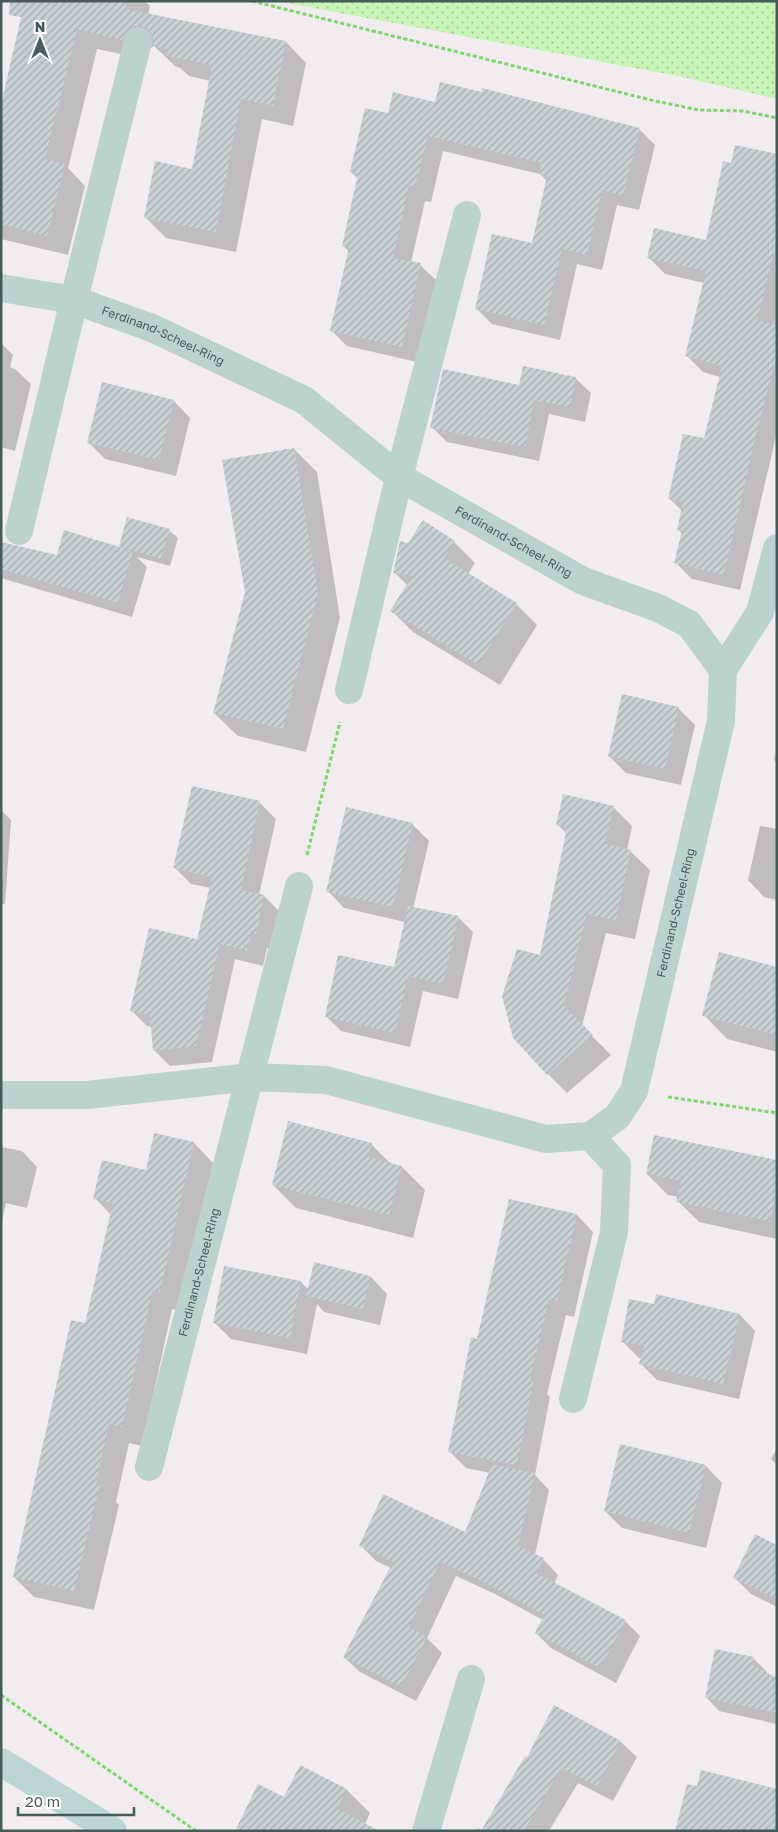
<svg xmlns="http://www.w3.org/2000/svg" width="778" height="1832" viewBox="0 0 778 1832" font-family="'Golos Text',sans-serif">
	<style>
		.green { fill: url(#green-dots) }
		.shadow { fill: #0003 }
		.building { fill: url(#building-hatch) }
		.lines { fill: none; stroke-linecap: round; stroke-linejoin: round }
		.path { stroke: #7dd56b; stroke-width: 3; stroke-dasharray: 4 2.5; stroke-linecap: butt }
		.minor { stroke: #bcd2cd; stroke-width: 28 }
		.secondary { stroke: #bcd7d2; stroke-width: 28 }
		.labels { text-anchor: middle; stroke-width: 4; stroke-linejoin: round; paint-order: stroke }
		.street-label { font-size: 12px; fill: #445d58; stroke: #fff }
	</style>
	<defs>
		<pattern id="green-dots" width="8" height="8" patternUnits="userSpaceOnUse" patternTransform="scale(1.25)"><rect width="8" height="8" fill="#c8f4b6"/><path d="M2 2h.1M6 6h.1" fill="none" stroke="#a4c997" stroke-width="1.8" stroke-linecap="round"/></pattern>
		<pattern id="building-hatch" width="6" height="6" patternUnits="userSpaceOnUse" patternTransform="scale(1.25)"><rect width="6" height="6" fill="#c9d2d3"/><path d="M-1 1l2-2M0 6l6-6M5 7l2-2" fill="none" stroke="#a5aeae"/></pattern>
	</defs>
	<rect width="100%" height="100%" fill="#f1edef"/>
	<!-- green -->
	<path class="green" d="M276 1H777V99L678 76Z"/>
	<!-- shadow -->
	<path class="shadow" d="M65 1H145L150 6 148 15 286 42 306 63 293 126 262 119 236 252 166 238 145 217 193 170 210 81 189 76 180 68 175 66 154 46 147 50 143 59 97 49 68 168 85 186 68 255 1 239V113Z
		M483 90 640 130 655 145 639 210 617 205 602 270 577 264 560 340 492 324 477 309 533 244 547 181 540 174 443 151 431 202 425 201 411 263 420 265 436 280 417 362 347 346 331 330 349 251 343 246 358 179 351 172 389 114 482 94Z
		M777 155V432L740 590 692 579 676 563 682 534 678 529 682 511 669 498 705 439 720 377 703 372 687 356 704 283 665 274 649 258 707 241 732 164Z
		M1 343 13 355 10 367 15 369 31 384 15 451 1 447Z
		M575 378 591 393 585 422 549 414 539 461 447 442 432 427 520 386Z
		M103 384 174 401 190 418 176 476 105 459 89 443Z
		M294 449 317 472 340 618 306 752 238 736 214 713Z
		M169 530 178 538 170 566 137 557 147 567 132 617 1 578V544L58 556 124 549 120 546Z
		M454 542 475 563 468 574 516 604 537 625 500 685 413 632 392 611 408 586 394 572 409 545Z
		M678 708 695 725 681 785 626 773 609 756Z
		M777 747V763L774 760Z
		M193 787 260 803 276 819 259 895 264 896 280 912 271 949 267 948 263 966 235 959 212 1062 170 1066 154 1050 152 1027 147 1026 131 1010 201 941 199 939 210 888 191 884 175 868Z
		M613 807 632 826 627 850 630 851 650 870 635 939 606 933 582 1026 611 1055 567 1093 548 1074 541 956 567 834 558 825Z
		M1 810 11 820 5 904H1Z
		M412 824 429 841 413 909 458 917 473 932 458 999 423 991 410 1047 341 1031 326 1016 395 969 405 922 344 908 328 891Z
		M760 826 777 829V900L764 897 748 880Z
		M777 968V1052L727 1039 704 1015Z
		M194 1143 213 1163 180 1311 172 1309 142 1446 129 1443 116 1502 119 1505 94 1610 34 1597 14 1577 86 1325 111 1215 95 1198 147 1171Z
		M371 1144 391 1164 402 1167 425 1190 413 1238 296 1208 273 1185Z
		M1 1147 22 1151 37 1167 27 1208 6 1203 1 1225Z
		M777 1161V1239L699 1222 678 1201 679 1197 668 1195 647 1174Z
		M577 1215 593 1232 574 1317 566 1315 547 1394 550 1397 535 1475 549 1490 535 1555 543 1559 558 1575 554 1584 625 1621 640 1636 616 1683 551 1648 536 1633 543 1620 495 1594 456 1576 427 1638 442 1653 416 1701 360 1672 344 1657 391 1568 376 1561 361 1546 466 1534 490 1473 466 1468 449 1451 477 1340Z
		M315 1263 371 1277 387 1294 380 1325 324 1312 317 1304 307 1354 231 1339 214 1322 225 1267 301 1282 309 1290Z
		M655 1305 740 1315 755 1331 739 1399 657 1380 641 1364 642 1358H639L623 1342Z
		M777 1448V1465L771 1459Z
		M706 1466 722 1483 706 1548 622 1528 605 1511Z
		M777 1546V1607L751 1594 735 1578Z
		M753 1658 767 1672V1674L777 1679V1724L719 1711 706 1697Z
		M621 1742 637 1757 613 1801 578 1783 549 1831H476L478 1828 482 1831 526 1757Z
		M301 1767 347 1790 370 1813 365 1824 284 1798Z"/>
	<!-- building -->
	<path class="building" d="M10 1H127L125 9 286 41 273 106 241 99 216 232 144 218 155 161 192 169 212 65 167 56 168 50 153 46V36L148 29 141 26H134L127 30 122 40 77 29 45 159 65 164 47 236 1 224V105L21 17 9 15Z
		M440 82 482 92V88L640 128 623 196 602 190 587 255 562 249 544 325 475 309 492 234 532 243 547 176 539 174 542 163 428 136 415 187 409 186 393 258 421 263 402 347 330 331 349 247 342 246 358 174 350 172 365 108 388 113 393 92 435 102Z
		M735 145 777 154V241L757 320 777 325V354L757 431 724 575 674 563 682 531 677 530 683 502 668 499 683 434 704 438 722 366 685 356 706 271 647 258 654 228 706 240 723 161 731 163Z
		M523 366 576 377 570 407 534 400 525 447 430 428 443 369 519 385Z
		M102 382 174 400 159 460 87 443Z
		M294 448 318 593 283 729 213 713 245 592 222 460Z
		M127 517 170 529 161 559 119 546Z
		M423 520 455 541 444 558 517 603 478 665 390 611 412 576 393 573 400 541 408 543Z
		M64 530 133 551 118 603 1 569V542L57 555Z
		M622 694 679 707 665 769 608 756Z
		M192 786 260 801 241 890 264 895 256 934 251 933 247 951 220 944 196 1046 153 1051 150 1015 130 1011 149 928 214 943 197 939 212 877 173 868Z
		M563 794 614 806 605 844 631 850 616 920 587 914 564 1006 593 1035 547 1075 513 1038 502 996 517 949 540 955 567 828 556 825Z
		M346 807 413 823 393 907 326 892Z
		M408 906 459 916 443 984 408 976 395 1033 325 1017 338 955 394 967Z
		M719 952 777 967V1035L702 1016Z
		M288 1121 372 1143 368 1157 402 1166 389 1215 272 1185Z
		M154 1133 194 1142 160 1292 153 1290 122 1427 109 1424 96 1483 100 1484 74 1591 13 1577 71 1320 85 1323 113 1203 93 1199 102 1160 146 1170Z
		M654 1135 777 1160V1188L770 1221 676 1202 681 1181 646 1174Z
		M509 1199 577 1214 557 1301 549 1299 530 1379H534L517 1465 448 1452 471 1337 477 1339Z
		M314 1262 371 1276 363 1309 306 1296Z
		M224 1266 301 1281 290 1338 213 1323Z
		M656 1294 740 1314 723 1384 639 1364 644 1346 621 1342 629 1299 654 1304Z
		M620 1444 706 1465 689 1533 604 1511Z
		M492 1464 535 1473 518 1546 544 1558 536 1573 626 1620 600 1668 535 1633 544 1615 478 1579 440 1562 409 1627 427 1637 401 1687 343 1657 393 1562 359 1546 383 1494 465 1532Z
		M755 1534 777 1545V1599L733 1578Z
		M715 1649 754 1657 752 1665 777 1678V1713L705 1698Z
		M554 1705 621 1741 597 1786 561 1768 524 1831H481L525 1756 527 1757Z
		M300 1765 347 1789 337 1809 380 1831H235L258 1784 284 1797Z
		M701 1770 777 1789V1831H675L687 1784 697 1786Z"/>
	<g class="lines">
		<!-- path -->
		<path class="path" d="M252 1 655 101 699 110 743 111 777 118
			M307 855 340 722
			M668 1097 777 1113
			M1 1695 196 1831"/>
		<!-- minor -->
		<g class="minor">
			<path id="s1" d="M1 288 74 300 152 328 304 400 399 477 583 581 658 608 689 624 723 670"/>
			<path d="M19 531 74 300 138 41"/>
			<path d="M349 690 399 477 467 215"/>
			<path id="s2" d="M1 1095H87L251 1077 326 1080 546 1139 590 1136 617 1117 634 1091 721 721 723 670 760 612 777 548"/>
			<path d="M573 1399 614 1232 617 1165 590 1136"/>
			<path id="s3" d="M149 1467 299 886"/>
			<path d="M426 1831 471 1679"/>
		</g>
		<!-- secondary -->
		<path class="secondary" d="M1 1762 113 1831"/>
	</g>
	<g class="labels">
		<!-- street labels -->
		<g class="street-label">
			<text dy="4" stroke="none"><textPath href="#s1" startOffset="170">Ferdinand-Scheel-Ring</textPath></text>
			<text dy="4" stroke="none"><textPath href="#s1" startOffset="579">Ferdinand-Scheel-Ring</textPath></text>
			<text dy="4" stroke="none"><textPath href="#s2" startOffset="845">Ferdinand-Scheel-Ring</textPath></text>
			<text dy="4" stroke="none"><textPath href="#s3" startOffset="201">Ferdinand-Scheel-Ring</textPath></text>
		</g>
	</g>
	<!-- border -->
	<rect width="778" height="1832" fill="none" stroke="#445d58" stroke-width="5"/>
	<!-- north arrow -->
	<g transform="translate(40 40)" stroke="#ffffff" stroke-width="4" paint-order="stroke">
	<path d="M0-4L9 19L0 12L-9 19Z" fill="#445d58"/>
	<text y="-8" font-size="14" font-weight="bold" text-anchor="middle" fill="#445d58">N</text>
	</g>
	<!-- scale -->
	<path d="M18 1807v8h116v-8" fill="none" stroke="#445d58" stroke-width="2.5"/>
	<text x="25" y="1807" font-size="15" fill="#445d58" stroke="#ffffff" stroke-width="4" paint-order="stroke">20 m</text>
</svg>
